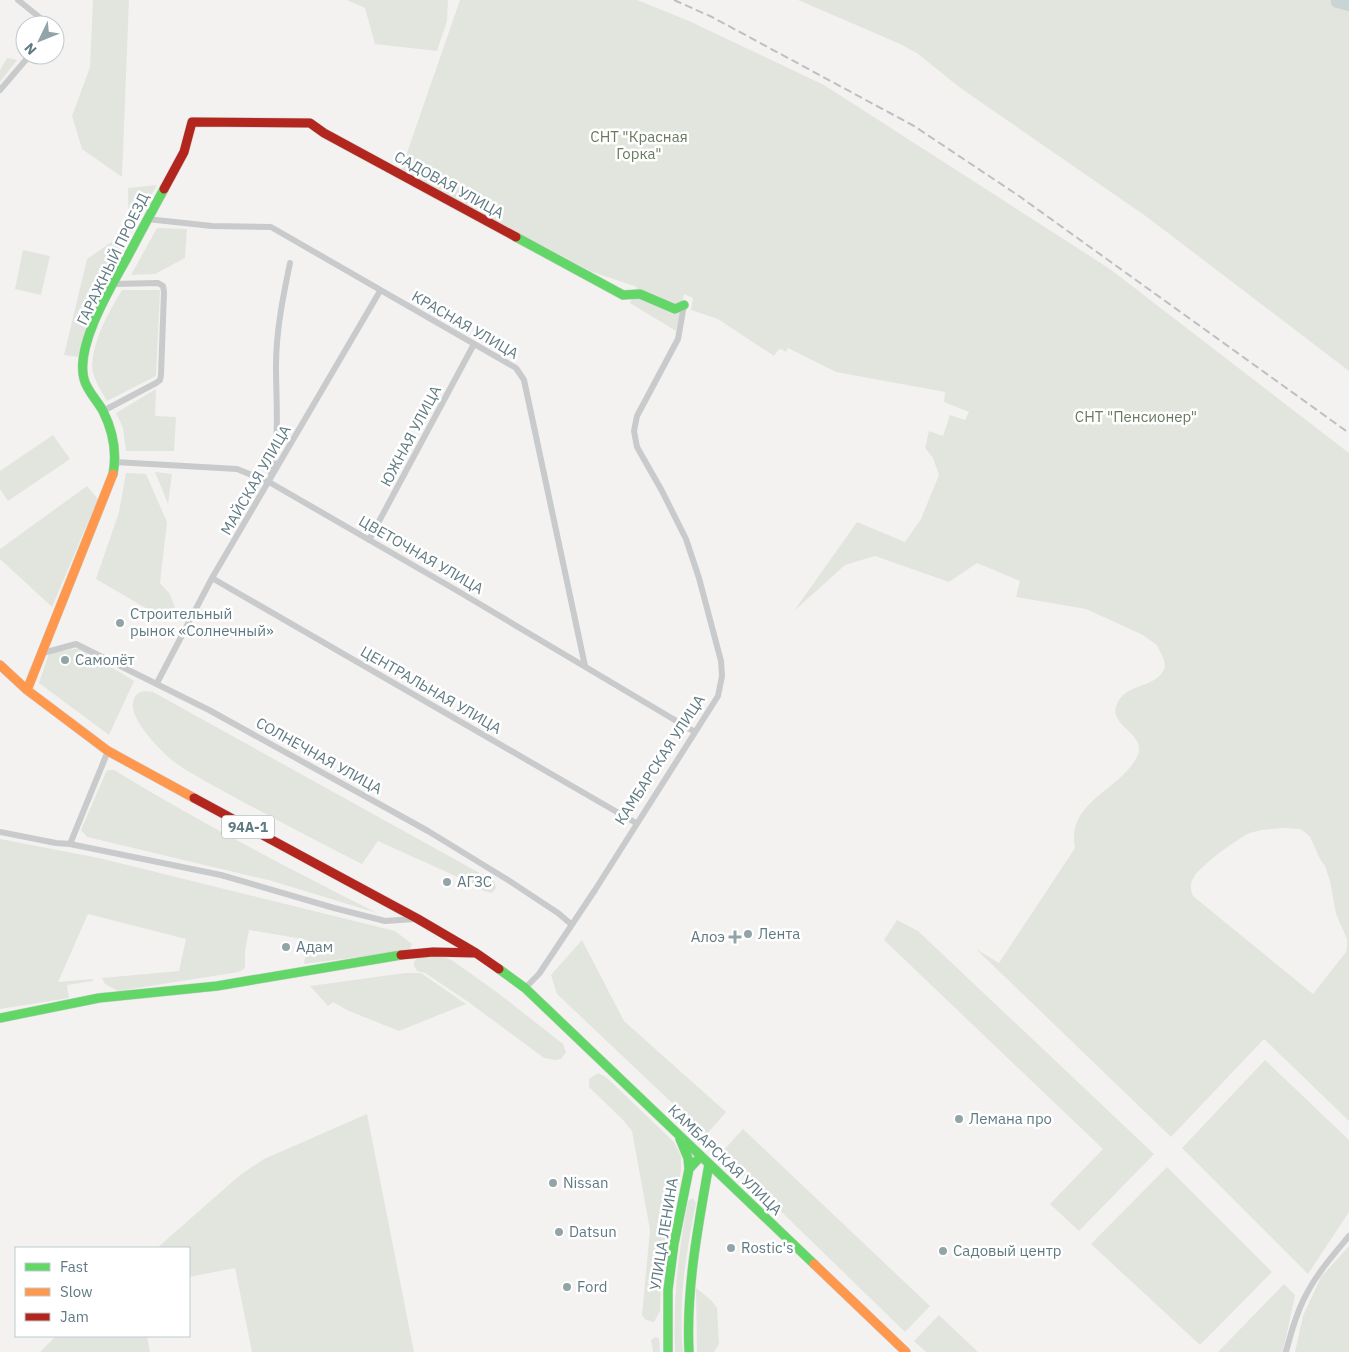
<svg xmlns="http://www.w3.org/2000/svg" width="1349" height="1352" viewBox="0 0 1349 1352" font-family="'IBM Plex Sans',sans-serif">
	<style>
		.green { fill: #e2e5dd; fill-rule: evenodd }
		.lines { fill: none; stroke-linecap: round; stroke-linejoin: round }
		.river { stroke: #c8d4d5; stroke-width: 12 }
		.fast-casing { stroke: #cfd0d0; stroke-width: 10 }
		.slow-casing { stroke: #cfd0d0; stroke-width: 10 }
		.jam-casing { stroke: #cfd0d0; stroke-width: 10 }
		.street { stroke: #c8cacb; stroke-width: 6 }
		.fast { stroke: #63d668; stroke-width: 9 }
		.slow { stroke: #ff974d; stroke-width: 9 }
		.jam { stroke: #b3261e; stroke-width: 9 }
		.rail { stroke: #bec0c0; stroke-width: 2; stroke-dasharray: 8 4; stroke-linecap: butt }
		.poi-dot { fill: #93a4a9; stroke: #fff; stroke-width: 2 }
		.labels { text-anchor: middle; stroke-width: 5; stroke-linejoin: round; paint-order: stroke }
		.shield { fill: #fff; stroke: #90a2a8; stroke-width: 1 }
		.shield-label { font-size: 14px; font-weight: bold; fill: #607a83 }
		.park-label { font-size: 15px; fill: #6a7a5f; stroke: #fff }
		.street-label { font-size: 15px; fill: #607a83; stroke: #fff }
		.poi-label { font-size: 15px; fill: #607a83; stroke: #fff; text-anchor: start }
	</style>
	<rect width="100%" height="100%" fill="#f3f2f0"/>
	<!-- green -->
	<path class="green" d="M93 0H129L122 177 82 149 72 116 90 67Z
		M347 0H448L447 21 437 51 375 44 365 8Z
		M460 0H637L689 21 824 85 1110 269 1349 453V1121L1264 1039 1171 1137 976 949 999 963 1075 848C1066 802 1120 790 1137 757 1149 732 1104 726 1118 702 1128 682 1157 689 1165 667L1164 660 1157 645 1141 634 1086 609 1016 597 1020 581 977 563 949 582 875 556 845 565 794 611 857 522 905 542 921 519 939 475 933 458 925 448 929 431 943 436 950 415 965 420 969 412 944 402 945 392 836 372 788 348 786 352 781 349 778 350 774 356 718 319 691 310 693 298 684 294 676 331 630 303 637 287 590 271 401 170ZM1285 828 1300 829 1306 833 1310 837 1320 859 1325 866 1330 881 1336 914 1347 939V947L1346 952 1313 994 1193 896C1190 889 1190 883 1194 877 1201 865 1237 839 1250 833 1262 829 1273 829 1285 828Z
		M798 0H1349V371L1147 217 959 87 917 53 898 43Z
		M7 58 17 60 0 82V70Z
		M157 185 129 233 128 188Z
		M157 228 187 229 185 258 155 274 131 275Z
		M119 237 120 252 95 299 78 357 64 355 87 259Z
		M23 250 50 256 41 295 15 289Z
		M122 290H160L156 376 107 401C101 391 92 377 92 365 94 338 108 313 122 290Z
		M156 389 155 416 176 417 174 451H126L123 428 116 413Z
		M53 435 70 459 8 501 0 489V471Z
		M155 472 172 474 168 504Z
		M126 473 146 474 167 522 160 583 170 594 175 608 168 621 96 579 119 512Z
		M87 486 98 499 52 607 0 559V549Z
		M80 648 134 681 109 735 39 683 49 653Z
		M145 691 153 692 494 881 496 888 492 893 484 891 473 884 378 841 362 864C322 844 283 823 243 802 220 789 195 777 173 761 161 751 130 720 133 703 134 696 137 692 145 691Z
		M108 770H114C199 822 288 868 377 913L272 881 87 837 81 830 106 772Z
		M0 839 99 858 395 931 412 944 410 949 406 951 304 964 308 940 249 930 245 951V968L239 972 118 991 105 984 102 978 179 971 186 939 88 914 58 982 93 979V981L67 985 69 998 0 1009Z
		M897 920 918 931 1154 1154 1079 1231 1050 1204 1103 1149 884 940Z
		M582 940 624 1021 726 1112 706 1135 557 994 551 975Z
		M426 955 444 957 453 961 498 993 563 1044 566 1052 561 1059 555 1060 544 1058 467 1001 425 973 417 971 414 966V962L418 957Z
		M405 973H421L466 1004 399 1031 349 1011 333 1002 328 1006 310 986Z
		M1265 1060 1349 1140V1212L1308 1274 1182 1148Z
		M598 1073 606 1077 674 1142 681 1156V1171L666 1243 661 1282 660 1311 654 1322 646 1320 642 1315 650 1230 632 1131 623 1120 589 1087V1079Z
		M367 1114 414 1352H252L235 1268 189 1277V1248H157L240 1175 264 1159Z
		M743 1129 930 1306 905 1332 721 1153Z
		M1167 1167 1272 1272 1200 1345 1091 1244Z
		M693 1198 696 1203C686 1253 678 1301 683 1352H675C673 1299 678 1253 688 1201Z
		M1349 1246V1352H1295L1303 1316 1321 1277Z
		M1284 1284 1295 1295 1283 1352H1218Z
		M696 1288 711 1300 717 1308 719 1344 714 1352H697Z
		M939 1315 978 1352H926L914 1341Z
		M56 1336H147L150 1352H40Z
		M655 1337 659 1338 660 1352H653L651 1340Z"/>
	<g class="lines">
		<!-- river -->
		<path class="river" d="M1337 0V2L1349 5"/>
		<!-- fast casing -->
		<g class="fast-casing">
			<path id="fast" d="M516 237 623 295 640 294 675 309 684 305
				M113 474C117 453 113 431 103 411 97 400 87 391 84 379 75 345 112 285 128 256 140 233 152 211 164 189
				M499 969 525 988 814 1264
				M0 1018 99 998 217 986 401 955
				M680 1139 688 1158 689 1169
				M668 1352V1290L674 1244 689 1169 701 1156
				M689 1352C686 1288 698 1227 709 1164"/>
		</g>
		<!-- slow casing -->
		<g class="slow-casing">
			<path id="slow" d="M0 665 27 690 108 751 194 798
				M27 690 113 474
				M814 1264 906 1352"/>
		</g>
		<!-- jam casing -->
		<g class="jam-casing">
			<path id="jam" d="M164 189 184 152 192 122 310 123 324 133 516 237
				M194 798 418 919 476 953 499 969
				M401 955 433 952 476 953"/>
		</g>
		<!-- street -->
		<path class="street" d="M18 0 49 25
			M0 90 30 55
			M147 219 212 226 271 227 516 368 524 380 585 666
			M103 411 156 383 160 380 161 375 164 292 163 286 158 283 113 284
			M115 462 237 469 269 482 456 590 695 732
			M271 474C280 438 276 403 276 366 276 331 283 297 290 263
			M369 540 474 344
			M212 578 636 823
			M43 653 76 644 209 710 428 831 508 880 558 913 571 924
			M157 683 212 578 380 291
			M0 832 56 843 70 844 221 875 334 908 385 921 415 919
			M70 844 108 751
			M525 988 539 974 595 890 718 696 722 676 721 661 699 578 686 539 662 491 637 447 634 431 637 416 678 339 684 305
			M1286 1352C1291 1332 1297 1311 1307 1293 1318 1272 1334 1254 1349 1236"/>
		<!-- fast -->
		<use href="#fast" class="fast"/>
		<!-- slow -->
		<use href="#slow" class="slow"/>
		<!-- jam -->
		<use href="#jam" class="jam"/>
		<!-- rail -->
		<path class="rail" d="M674 0 712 17 914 126 1019 196 1349 433"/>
	</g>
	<!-- markers -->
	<g class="poi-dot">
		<circle cx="120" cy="623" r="5"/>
		<circle cx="65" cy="660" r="5"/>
		<circle cx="447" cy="882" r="5"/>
		<circle cx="748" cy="934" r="5"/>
		<path d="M732.5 929.5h5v5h5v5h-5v5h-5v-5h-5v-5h5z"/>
		<circle cx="286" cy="947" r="5"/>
		<circle cx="959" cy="1119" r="5"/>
		<circle cx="553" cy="1183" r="5"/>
		<circle cx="559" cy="1232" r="5"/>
		<circle cx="731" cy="1248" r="5"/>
		<circle cx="943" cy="1251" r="5"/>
		<circle cx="567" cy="1287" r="5"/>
	</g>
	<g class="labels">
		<!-- shield labels -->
		<rect class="shield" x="222" y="815.5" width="52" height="23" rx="4"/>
		<g class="shield-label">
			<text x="248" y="832">94А-1</text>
		</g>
		<!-- park labels -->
		<g class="park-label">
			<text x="639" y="142">СНТ "Красная<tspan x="639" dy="17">Горка"</tspan></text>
			<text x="1136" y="422">СНТ "Пенсионер"</text>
		</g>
		<!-- street labels -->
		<g class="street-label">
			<text transform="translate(449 185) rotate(29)" y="5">САДОВАЯ УЛИЦА</text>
			<text transform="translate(113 259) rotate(-64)" y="5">ГАРАЖНЫЙ ПРОЕЗД</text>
			<text transform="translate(465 325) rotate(30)" y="5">КРАСНАЯ УЛИЦА</text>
			<text transform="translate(411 436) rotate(-62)" y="5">ЮЖНАЯ УЛИЦА</text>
			<text transform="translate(256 480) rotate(-60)" y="5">МАЙСКАЯ УЛИЦА</text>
			<text transform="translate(421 555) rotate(30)" y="5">ЦВЕТОЧНАЯ УЛИЦА</text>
			<text transform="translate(431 690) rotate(30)" y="5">ЦЕНТРАЛЬНАЯ УЛИЦА</text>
			<text transform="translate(319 756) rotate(29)" y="5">СОЛНЕЧНАЯ УЛИЦА</text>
			<text transform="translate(660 760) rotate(-57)" y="5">КАМБАРСКАЯ УЛИЦА</text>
			<text transform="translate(725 1160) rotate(44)" y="5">КАМБАРСКАЯ УЛИЦА</text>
			<text transform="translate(664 1234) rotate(-81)" y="5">УЛИЦА ЛЕНИНА</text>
		</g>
		<!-- poi labels -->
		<g class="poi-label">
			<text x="130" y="619">Строительный<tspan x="130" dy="17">рынок «Солнечный»</tspan></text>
			<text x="75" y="665">Самолёт</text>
			<text x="457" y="887">АГЗС</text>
			<text x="758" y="939">Лента</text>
			<text x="725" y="942" text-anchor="end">Алоэ</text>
			<text x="296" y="952">Адам</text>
			<text x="969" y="1124">Лемана про</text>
			<text x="563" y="1188">Nissan</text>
			<text x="569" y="1237">Datsun</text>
			<text x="741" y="1253">Rostic's</text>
			<text x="953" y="1256">Садовый центр</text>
			<text x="577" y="1292">Ford</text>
		</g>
	</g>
	<!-- legend -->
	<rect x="15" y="1247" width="175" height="90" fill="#ffffff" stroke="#bfcacd"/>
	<rect x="25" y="1263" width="25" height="8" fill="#63d668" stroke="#bfcacd"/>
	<text x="60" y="1272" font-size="15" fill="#607a83">Fast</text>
	<rect x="25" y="1288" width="25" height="8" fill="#ff974d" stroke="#bfcacd"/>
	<text x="60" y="1297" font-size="15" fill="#607a83">Slow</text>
	<rect x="25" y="1313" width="25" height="8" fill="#b3261e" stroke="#bfcacd"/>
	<text x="60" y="1322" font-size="15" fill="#607a83">Jam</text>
	<!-- north arrow -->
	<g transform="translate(40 40) rotate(227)"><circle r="24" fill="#ffffff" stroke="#bfcacd"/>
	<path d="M0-4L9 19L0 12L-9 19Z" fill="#93a4a9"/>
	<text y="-8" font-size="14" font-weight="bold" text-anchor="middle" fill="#607a83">N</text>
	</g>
</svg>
